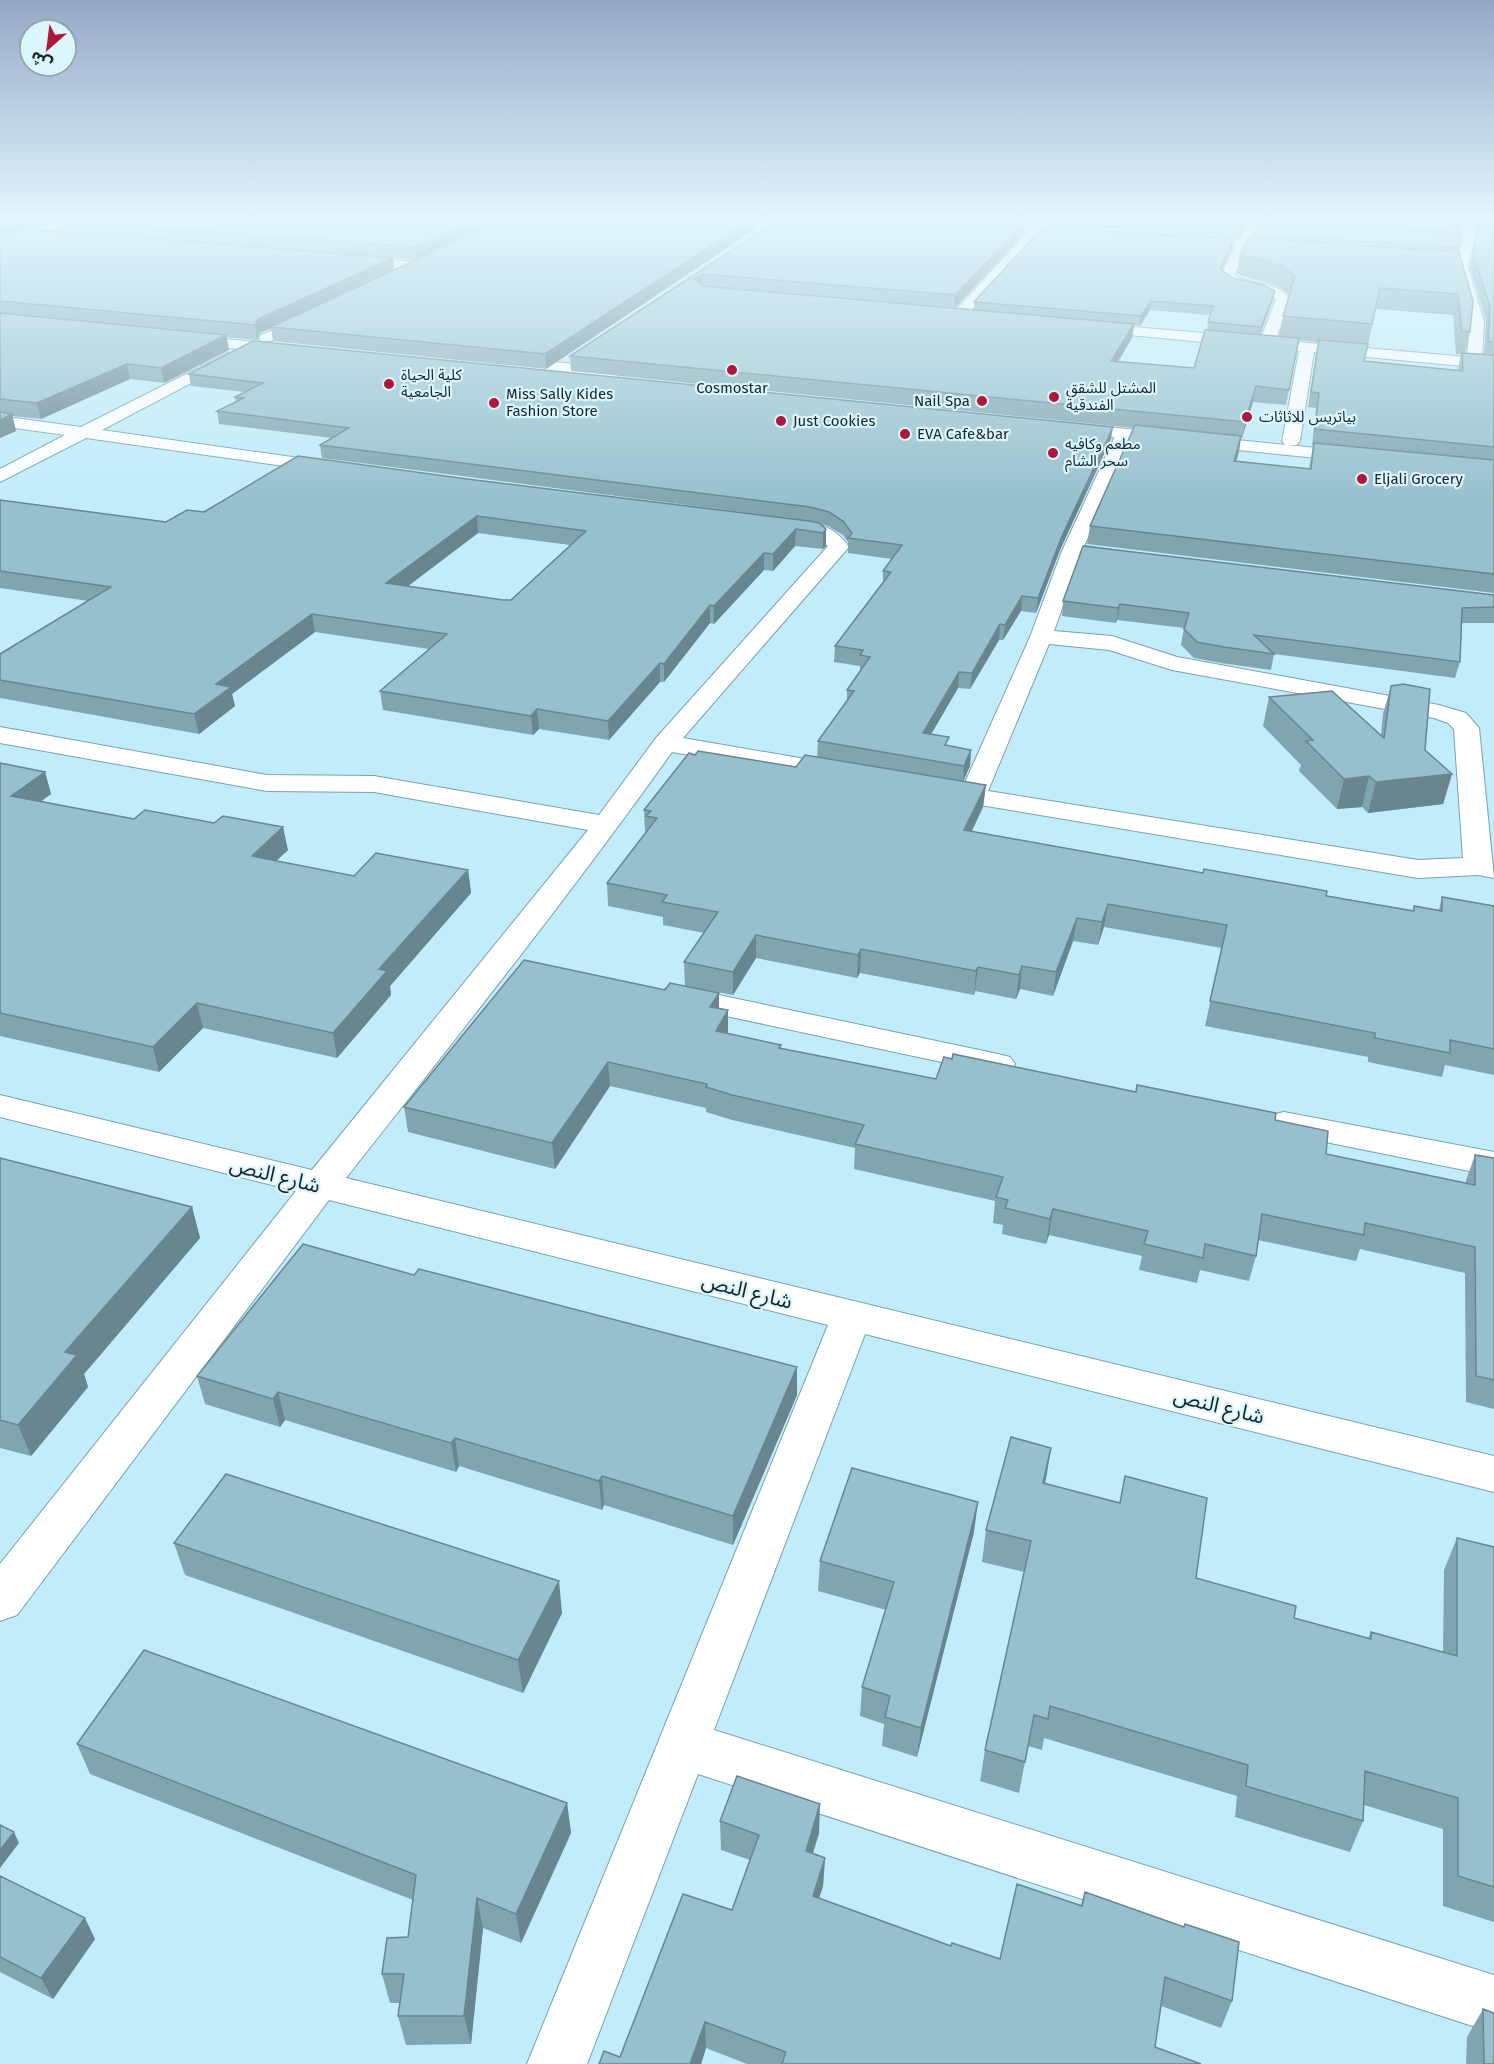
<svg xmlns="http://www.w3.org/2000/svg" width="1494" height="2064" viewBox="0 0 1494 2064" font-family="'Fira Sans','Noto Sans Arabic',sans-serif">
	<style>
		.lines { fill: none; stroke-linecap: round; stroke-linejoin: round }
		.minor-casing { stroke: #78a2af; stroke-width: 2 }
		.major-casing { stroke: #78a2af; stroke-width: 2 }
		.minor { fill: #fff; fill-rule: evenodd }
		.major { fill: #fff; fill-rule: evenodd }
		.wall { fill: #81a5b0; fill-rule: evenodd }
		.shaded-wall { fill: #698690 }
		.building { fill: #96c0cd; stroke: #698690; stroke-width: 1.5; fill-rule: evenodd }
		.poi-dot { fill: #ad1739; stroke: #dcf6fe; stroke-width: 2 }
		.labels { text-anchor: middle; stroke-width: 4.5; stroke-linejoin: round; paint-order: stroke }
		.far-poi-label { font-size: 15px; fill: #14252a; stroke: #dcf6fe; text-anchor: start }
		.near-street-label { font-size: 21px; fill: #14252a; stroke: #dcf6fe }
	</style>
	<rect width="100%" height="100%" fill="#c1ecfa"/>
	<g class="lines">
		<!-- minor casing -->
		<g class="minor-casing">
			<path id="minor" d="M73 217H90L0 248V240Z
				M670 217H717L776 221 782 225 776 229 676 221Z
				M1043 217 1054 218 1047 227 1083 229 1089 233 1083 237 1041 233 963 319H953L951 316 953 313 1028 232 979 229 975 228V222L1034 226Z
				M1463 217H1475L1474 240 1468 267 1484 322 1482 358 1494 359V369L1314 352 1300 441 1297 445H1285L1282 441 1299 351 1087 331 1080 327 1087 323 1261 338 1276 299C1260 285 1234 293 1220 276L1236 246 1189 243 1183 239 1189 235 1239 239 1248 223 1252 222 1258 226 1234 275C1252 287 1275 280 1290 298L1276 340 1467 357 1470 322 1456 267 1462 240Z
				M350 257 419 262 425 266 419 270 345 264 344 261 345 258Z
				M313 312 320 316 318 319 271 341H261L259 338 261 335Z
				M228 353 233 355 236 358 233 361 102 430 334 463 340 464 343 468 340 472 334 473 86 438 0 482V469L65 435 0 426V416L81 427Z
				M1125 429 1131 430 1134 434 1084 546 1133 553 1136 557 1133 561 1126 563 1080 558 1054 631 1112 636 1177 657 1439 705 1466 713 1479 728 1494 878 1478 875 1418 878 932 797 928 791 932 785 941 783 963 787 1030 637 1062 551 1116 434 1119 430ZM1049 644 1109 650 1172 670 1434 718 1448 723 1454 729 1463 858 1418 860 988 791Z
				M781 519C808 522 833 522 849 547L683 738 840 765 849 767 853 773 849 779 840 781 672 752C568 898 456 1038 346 1178L1494 1456V1492L865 1334 714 1730 1494 1975V2033L698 1774 587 2064H527L828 1325 329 1200 17 1615 0 1621V1564L296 1191 0 1117V1095L312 1170 588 830 374 792 267 791 0 743V727L267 775 374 776 599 815 656 738 828 546 815 536 774 529 771 525 774 521Z
				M676 986 998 1054 1010 1057 1015 1064 1010 1071 998 1074 665 1003 660 996 665 989Z
				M1284 1112 1494 1152V1176L1271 1131 1266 1123 1271 1115Z"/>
		</g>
		<!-- major casing -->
		<g class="major-casing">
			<path id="major" d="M184 335 288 345 296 350 288 355 179 342 177 339Z
				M505 357 615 368 623 373 615 378 500 365 497 362Z
				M1067 423 1356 452 1362 453 1365 457 1362 461 1356 462 1061 432 1058 428 1061 424Z"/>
		</g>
		<!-- minor -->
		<use href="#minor" class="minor"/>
		<!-- major -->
		<use href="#major" class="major"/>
	</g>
	<!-- wall -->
	<path class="wall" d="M0 217H775L771 219 755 218V229L546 369 273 341 271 328 260 333 257 340 227 337 229 350 164 383 130 379 41 419 12 416 16 431 0 438ZM54 221 57 232 27 229ZM393 258 416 260 394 270Z
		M783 217H1040L1034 223 1025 222 1024 234 955 308 974 310V302L1232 248 1222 270 1233 278 1275 291 1273 300 1260 335 1279 337 1283 316 1290 295 1278 286 1237 274 1240 254 1253 238V234L1260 220 1254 217H1463L1460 233H1461L1457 252 1470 332 1465 353 1484 355 1486 321 1470 267 1476 240 1477 217H1494V593L1087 544 1090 526 1134 428 571 371 570 356ZM1376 309 1453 315 1456 354H1461L1458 370 1364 361ZM1150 310 1210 315 1207 330 1194 368 1118 362 1132 338 1134 325 1140 326ZM1299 340 1318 342 1308 407 1316 408 1312 445 1313 446 1309 469 1236 461 1241 438H1242L1253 402 1286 405Z
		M1052 217H1247L1245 226 1239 237 1051 224Z
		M189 374 1111 439 1060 550 1036 613 1021 611 1003 640H999L970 689 958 688 931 734 949 746 971 750 970 766 963 781 986 785 983 807 972 831 1413 911 1414 906 1439 910 1442 897 1494 906V1075L1445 1065 1442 1077 1368 1062V1057L1205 1026 1222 948 1104 927 1098 945 1073 941 1053 996 1020 989 1016 999 975 991 974 995 860 973 857 978 756 958 733 995 685 986 684 962 704 933 663 925V917L608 906 607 883 646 832H645L644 810 796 767 817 757 818 741 847 701V690L860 671V666L834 662 835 646 883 583V571L892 559 848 553V542L843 535 828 526 819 524 826 529V546L823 549 795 546 773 571 764 570 714 624 710 623 664 682H660L609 740 539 729 533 735 383 710 380 691 429 649 315 632 232 694 235 706 199 734 0 698V654L88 601 0 588V500L166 522 204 512 467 479 788 518 322 458 320 445 332 438 219 424 217 411 236 402 235 397 244 392 191 386ZM478 533 570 545 511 600H503L407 587Z
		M1494 595V623H1462L1460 662 1455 678 1274 654 1271 670 1221 663 1194 658 1181 645 1184 628 1117 620 1116 623 1062 616 1063 601Z
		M1391 686 1425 750 1452 774 1443 804 1368 813 1362 807 1337 809 1299 771 1301 765 1263 726 1269 697 1381 735 1383 714Z
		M0 763 45 772 51 794 41 801 288 850 276 861 354 876 468 870 471 893 390 986 391 995 337 1058 203 1028 159 1072 0 1036Z
		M719 1008 728 1010V1034L781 1045V1049L936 1079 1136 1092 1275 1120 1326 1154 1466 1183V1180L1475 1155 1494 1158V1409L1466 1402 1465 1273 1360 1249 1356 1261 1258 1240 1256 1256 1249 1281 1200 1270 1197 1283 1139 1270 1142 1256 1049 1235 1046 1244 1002 1234 1003 1225 993 1223 995 1201 854 1169 855 1148 732 1120 706 1112V1108L610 1086 555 1169 408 1132 404 1107Z
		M0 1158 192 1207 200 1238 84 1374 88 1387 31 1456 0 1448Z
		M414 1275 797 1367V1395L733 1545 604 1505 602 1510 459 1466 456 1472 285 1420 280 1427 205 1404 197 1376Z
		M1125 1476 1196 1578 1294 1618 1368 1638 1371 1632 1443 1652 1444 1570 1457 1538 1494 1547V1922L1443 1906V1829L1364 1805 1363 1821 1350 1852 1235 1817 1237 1796 1044 1738 1042 1750 1028 1746 1019 1793 980 1781 985 1750 1024 1572 982 1562 986 1530 1045 1483 1120 1503Z
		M974 1532 917 1757 882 1746 884 1724 860 1716 862 1687 886 1610 818 1591 820 1561Z
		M174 1543 562 1613 523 1693 185 1575Z
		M77 1744 567 1803 571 1833 521 1943 483 1928 471 2044 406 2045 398 2016 400 2003H390L382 1974 408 1937 413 1900 90 1774Z
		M720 1821 819 1833 813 1853 825 1858 823 1886 819 1898 951 1946 1000 1959 1081 1905 1085 1892 1184 1927 1185 1924 1232 2001 1221 2028 1161 2006 1155 2047 1201 2064H747L706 2048 701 2064H599L620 2057 732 1910 750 1860 721 1850Z
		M0 1876 95 1939 53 1999 0 1972Z
		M1483 2009 1494 2064H1466L1467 2037Z"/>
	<!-- shaded-wall -->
	<path class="shaded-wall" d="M26 217H66L54 220V221L0 238V225Z
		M483 217H509L417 260 415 247Z
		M755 217V229L546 369 545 354Z
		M1035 217H1040L1034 223Z
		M1246 217H1247L1245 226 1239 237 1241 225Z
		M1386 217 1383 229 1377 222Z
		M1025 222 1024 234 954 309 955 295Z
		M1234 239 1232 248 1218 278 1220 269Z
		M393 258 394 271 271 327V328L260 333 257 340 255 325 258 319Z
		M703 274V287L694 279Z
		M1275 291 1273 300 1259 337 1261 327Z
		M1151 301 1150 310 1140 326 1141 316Z
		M1134 324 1132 338 1109 376 1111 361Z
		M226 335 229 350 164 383 161 368Z
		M127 364 130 379 41 419 37 403Z
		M1256 386 1253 402 1242 438 1245 422Z
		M12 414 16 431 0 438V420Z
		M1113 427 1111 439 1060 550 1036 613 1038 598 1062 536Z
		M1241 436 1239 452 1231 478 1234 461Z
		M477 516 478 533 388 601 386 583Z
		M796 529 795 546 773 571V554Z
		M826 529V546L823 549V533Z
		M764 553V570L714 624V606Z
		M1022 596 1021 611 1003 640 1005 625Z
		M1120 604 1117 620 1116 623 1118 608Z
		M710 605V623L664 682V664Z
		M312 614 315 632 232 694 235 706 199 734 194 714 216 684Z
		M1000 624 999 640 970 689 972 673Z
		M660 663V682L609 740 608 721Z
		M959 672 958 688 922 750 923 733Z
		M537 709 539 729 533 735 531 716Z
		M971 750 970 766 963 782 964 766Z
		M45 772 51 794 18 818 11 796Z
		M1452 774 1443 804 1368 813 1376 782Z
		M1369 776 1362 807 1337 809 1344 779Z
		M986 785 983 807 962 852 964 830Z
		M283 827 288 850 257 879 252 856Z
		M468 870 471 893 390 986 391 995 337 1058 333 1033 379 969Z
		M1108 904 1104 927 1098 945 1102 922Z
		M1077 918 1073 941 1053 996 1056 972Z
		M756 935V958L733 995V972Z
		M861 949 860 973 857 978 858 955Z
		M1022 966 1020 989 1016 999 1019 975Z
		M978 967 975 991 974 995 976 971Z
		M719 993V1017L710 1007Z
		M197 1003 203 1028 159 1072 153 1047Z
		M728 1010V1035L716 1031Z
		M608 1062 610 1086 555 1169 552 1143Z
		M192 1207 200 1238 84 1374 88 1387 31 1456 18 1425 65 1352Z
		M1053 1209 1049 1235 1046 1244 1050 1219Z
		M797 1367V1395L733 1545V1516Z
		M278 1392 285 1420 280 1427 273 1399Z
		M455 1438 459 1466 456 1472 451 1443Z
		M1051 1448 1046 1479 1038 1514 1043 1483Z
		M602 1476 604 1505 602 1510 599 1481Z
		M978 1502 974 1532 917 1757 921 1728Z
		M559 1581 562 1613 523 1693 518 1660Z
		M567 1803 571 1833 521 1943 516 1914Z
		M820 1804 819 1833 805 1879 806 1851Z
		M14 1832 19 1843 0 1868V1850Z
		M825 1858 823 1886 811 1924 813 1896Z
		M477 1898 483 1928 471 2044 464 2016Z
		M85 1918 95 1939 53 1999 41 1978Z
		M705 2022 706 2048 701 2064H690Z"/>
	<!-- building -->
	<path class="building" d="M0 217H26L0 225Z
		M61 217H483L415 247 54 220Z
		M509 217H755L545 354 271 327Z
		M783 217H945L1025 222 955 295 703 274 694 279 703 286 1134 324 1111 361 1194 368 1205 330 1299 338 1289 390 1256 386 1245 422 570 356Z
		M1121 217H1246L1241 225Z
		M1346 217H1463V222L1386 217 1377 222 1385 229 1461 233 1458 248 1253 234 1260 220 1341 225 1350 220Z
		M1479 217H1494V342L1488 341 1490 307 1473 254 1479 228Z
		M1043 227 1234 239 1220 269 1233 278 1263 285 1275 291 1261 327 1208 322 1213 306 1151 301 1141 316 974 302Z
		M25 229 393 258 258 319 255 325 0 301V237Z
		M1249 238 1459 252 1473 301 1470 332 1462 331 1458 294 1380 288 1372 324 1283 316 1295 276 1282 266 1240 254Z
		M0 313 226 335 161 368 127 364 37 403 0 399Z
		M1319 340 1368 344 1364 361 1463 371 1462 353 1494 355V447L1315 429 1319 393 1311 392Z
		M253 341 1113 427 1062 536 1038 598 1022 596 1005 625 1000 624 972 673 959 672 923 733 949 737 945 745 971 750 964 766 818 741 854 691 847 690 870 657 860 655 863 650 835 646 891 572 883 571 902 545 848 538 852 533 843 521 829 512 810 507 320 445 349 428 217 411 244 398 235 397 263 383 189 374Z
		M0 412 12 414 0 420Z
		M1135 425 1241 436 1234 461 1311 469 1314 443 1494 460V574L1090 526Z
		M298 456 467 479 809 521 819 523 826 529 823 533 796 529 773 554 764 553 714 606 710 605 664 664 660 663 608 721 537 709 531 716 380 691 447 634 312 614 216 684 231 687 194 714 0 680V654L111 587 0 571V500L166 522 187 510 204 512ZM477 516 586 531 511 600H503L386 583Z
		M1083 546 1494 595V607L1462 608 1460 662 1254 635 1274 654 1224 647 1197 642 1184 629 1189 613 1120 604 1118 608 1063 601Z
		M1403 684 1430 689 1425 750 1452 774 1376 782 1369 776 1344 779 1306 741 1313 740 1269 697 1332 691 1384 738 1391 686Z
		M698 751 796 767 805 755 986 785 964 830 1203 873 1204 869 1327 891 1326 896 1414 911V906L1442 911V897L1494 906V1049L1450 1040V1053L1375 1038V1033L1210 1001 1227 925 1108 904 1102 922 1077 918 1056 972 1022 966 1019 975 978 967 976 971 861 949 858 955 756 935 733 972 684 962 718 912 662 902 667 895 607 883 657 818 646 816 651 811 644 810 689 753 695 755Z
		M0 763 45 772 11 796 134 819 145 810 214 823 223 816 283 827 252 856 354 876 376 853 468 870 379 969 387 971 333 1033 197 1003 153 1047 0 1013Z
		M524 960 665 990 670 983 719 993 710 1007 728 1010 716 1031 781 1045 779 1048 936 1079 944 1057 952 1059 953 1054 1136 1092 1137 1085 1276 1113 1275 1120 1328 1131 1326 1154 1475 1185V1155L1494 1158V1380L1476 1376 1475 1247 1365 1223 1364 1235 1262 1214 1256 1256 1205 1244 1203 1258 1144 1244 1148 1231 1053 1209 1050 1219 1005 1208 1008 1200 996 1197 1003 1177 855 1144 864 1125 732 1095 706 1087 707 1084 608 1062 552 1143 404 1107Z
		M0 1158 192 1207 65 1352 77 1355 18 1425 0 1420Z
		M303 1244 414 1275 419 1269 797 1367 733 1516 602 1476 599 1481 455 1438 451 1443 278 1392 273 1399 197 1376Z
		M1011 1437 1051 1448 1043 1483 1120 1503 1125 1476 1207 1498 1196 1578 1296 1606 1294 1618 1371 1639V1632L1457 1656V1538L1494 1547V1887L1458 1876V1798L1365 1771 1363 1821 1246 1786 1248 1765 1050 1706 1048 1719 1034 1715 1025 1762 985 1750 1031 1541 986 1530Z
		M852 1468 978 1502 921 1728 885 1717 890 1696 862 1687 894 1582 820 1561Z
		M226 1474 559 1581 518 1660 174 1543Z
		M144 1650 567 1803 516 1914 477 1898 464 2016H398L404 1974H382L387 1938 408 1937 416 1875 77 1744Z
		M737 1776 820 1804 806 1851 825 1858 813 1896 951 1946 952 1943 1000 1959 1017 1884 1082 1906 1085 1892 1184 1927 1185 1924 1239 1942 1232 2001 1165 1977 1155 2047 1201 2064H782L786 2052 705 2022 690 2064H599L604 2051 620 2057 683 1894 732 1910 759 1835 720 1821Z
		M0 1825 14 1832 0 1850Z
		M0 1876 85 1918 41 1978 0 1957Z
		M1483 2009 1494 2013V2064H1484Z"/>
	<!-- sky -->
	<linearGradient id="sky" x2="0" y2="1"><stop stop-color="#96a7c6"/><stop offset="0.43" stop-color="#e3f6fd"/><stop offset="1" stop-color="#e3f6fd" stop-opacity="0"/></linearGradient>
	<rect width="1494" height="506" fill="url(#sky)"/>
	<!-- markers -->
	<g class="poi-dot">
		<circle cx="732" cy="370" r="6"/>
		<circle cx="389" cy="384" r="6"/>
		<circle cx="1054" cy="397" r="6"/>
		<circle cx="982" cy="401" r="6"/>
		<circle cx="494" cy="403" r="6"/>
		<circle cx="1247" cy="417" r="6"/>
		<circle cx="781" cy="421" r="6"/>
		<circle cx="905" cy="434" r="6"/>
		<circle cx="1053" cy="453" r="6"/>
		<circle cx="1362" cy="479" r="6"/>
	</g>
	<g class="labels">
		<!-- far-poi labels -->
		<g class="far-poi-label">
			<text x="401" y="380">كلية الحياة<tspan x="401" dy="17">الجامعية</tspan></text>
			<text x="732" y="393" text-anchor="middle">Cosmostar</text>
			<text x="1066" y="393">المشتل للشقق<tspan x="1066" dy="17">الفندقية</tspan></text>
			<text x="506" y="399">Miss Sally Kides<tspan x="506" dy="17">Fashion Store</tspan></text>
			<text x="970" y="406" text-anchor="end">Nail Spa</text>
			<text x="1259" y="422">بياتريس للاثاثات</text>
			<text x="793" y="426">Just Cookies</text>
			<text x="917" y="439">EVA Cafe&amp;bar</text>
			<text x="1065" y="449">مطعم وكافيه<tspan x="1065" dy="17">سحر الشام</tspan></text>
			<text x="1374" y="484">Eljali Grocery</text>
		</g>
		<!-- near-street labels -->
		<g class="near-street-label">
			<text transform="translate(275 1175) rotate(14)" y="7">شارع النص</text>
			<text transform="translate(747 1291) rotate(14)" y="7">شارع النص</text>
			<text transform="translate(1219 1406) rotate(14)" y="7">شارع النص</text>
		</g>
	</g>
	<!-- north arrow -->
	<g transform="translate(48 48) rotate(208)"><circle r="28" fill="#dcf6fe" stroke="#8ca2a9" stroke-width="1.5"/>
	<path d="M0-4.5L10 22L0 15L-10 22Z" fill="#ad1739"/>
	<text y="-9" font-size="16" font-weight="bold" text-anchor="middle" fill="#14252a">ش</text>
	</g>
</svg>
